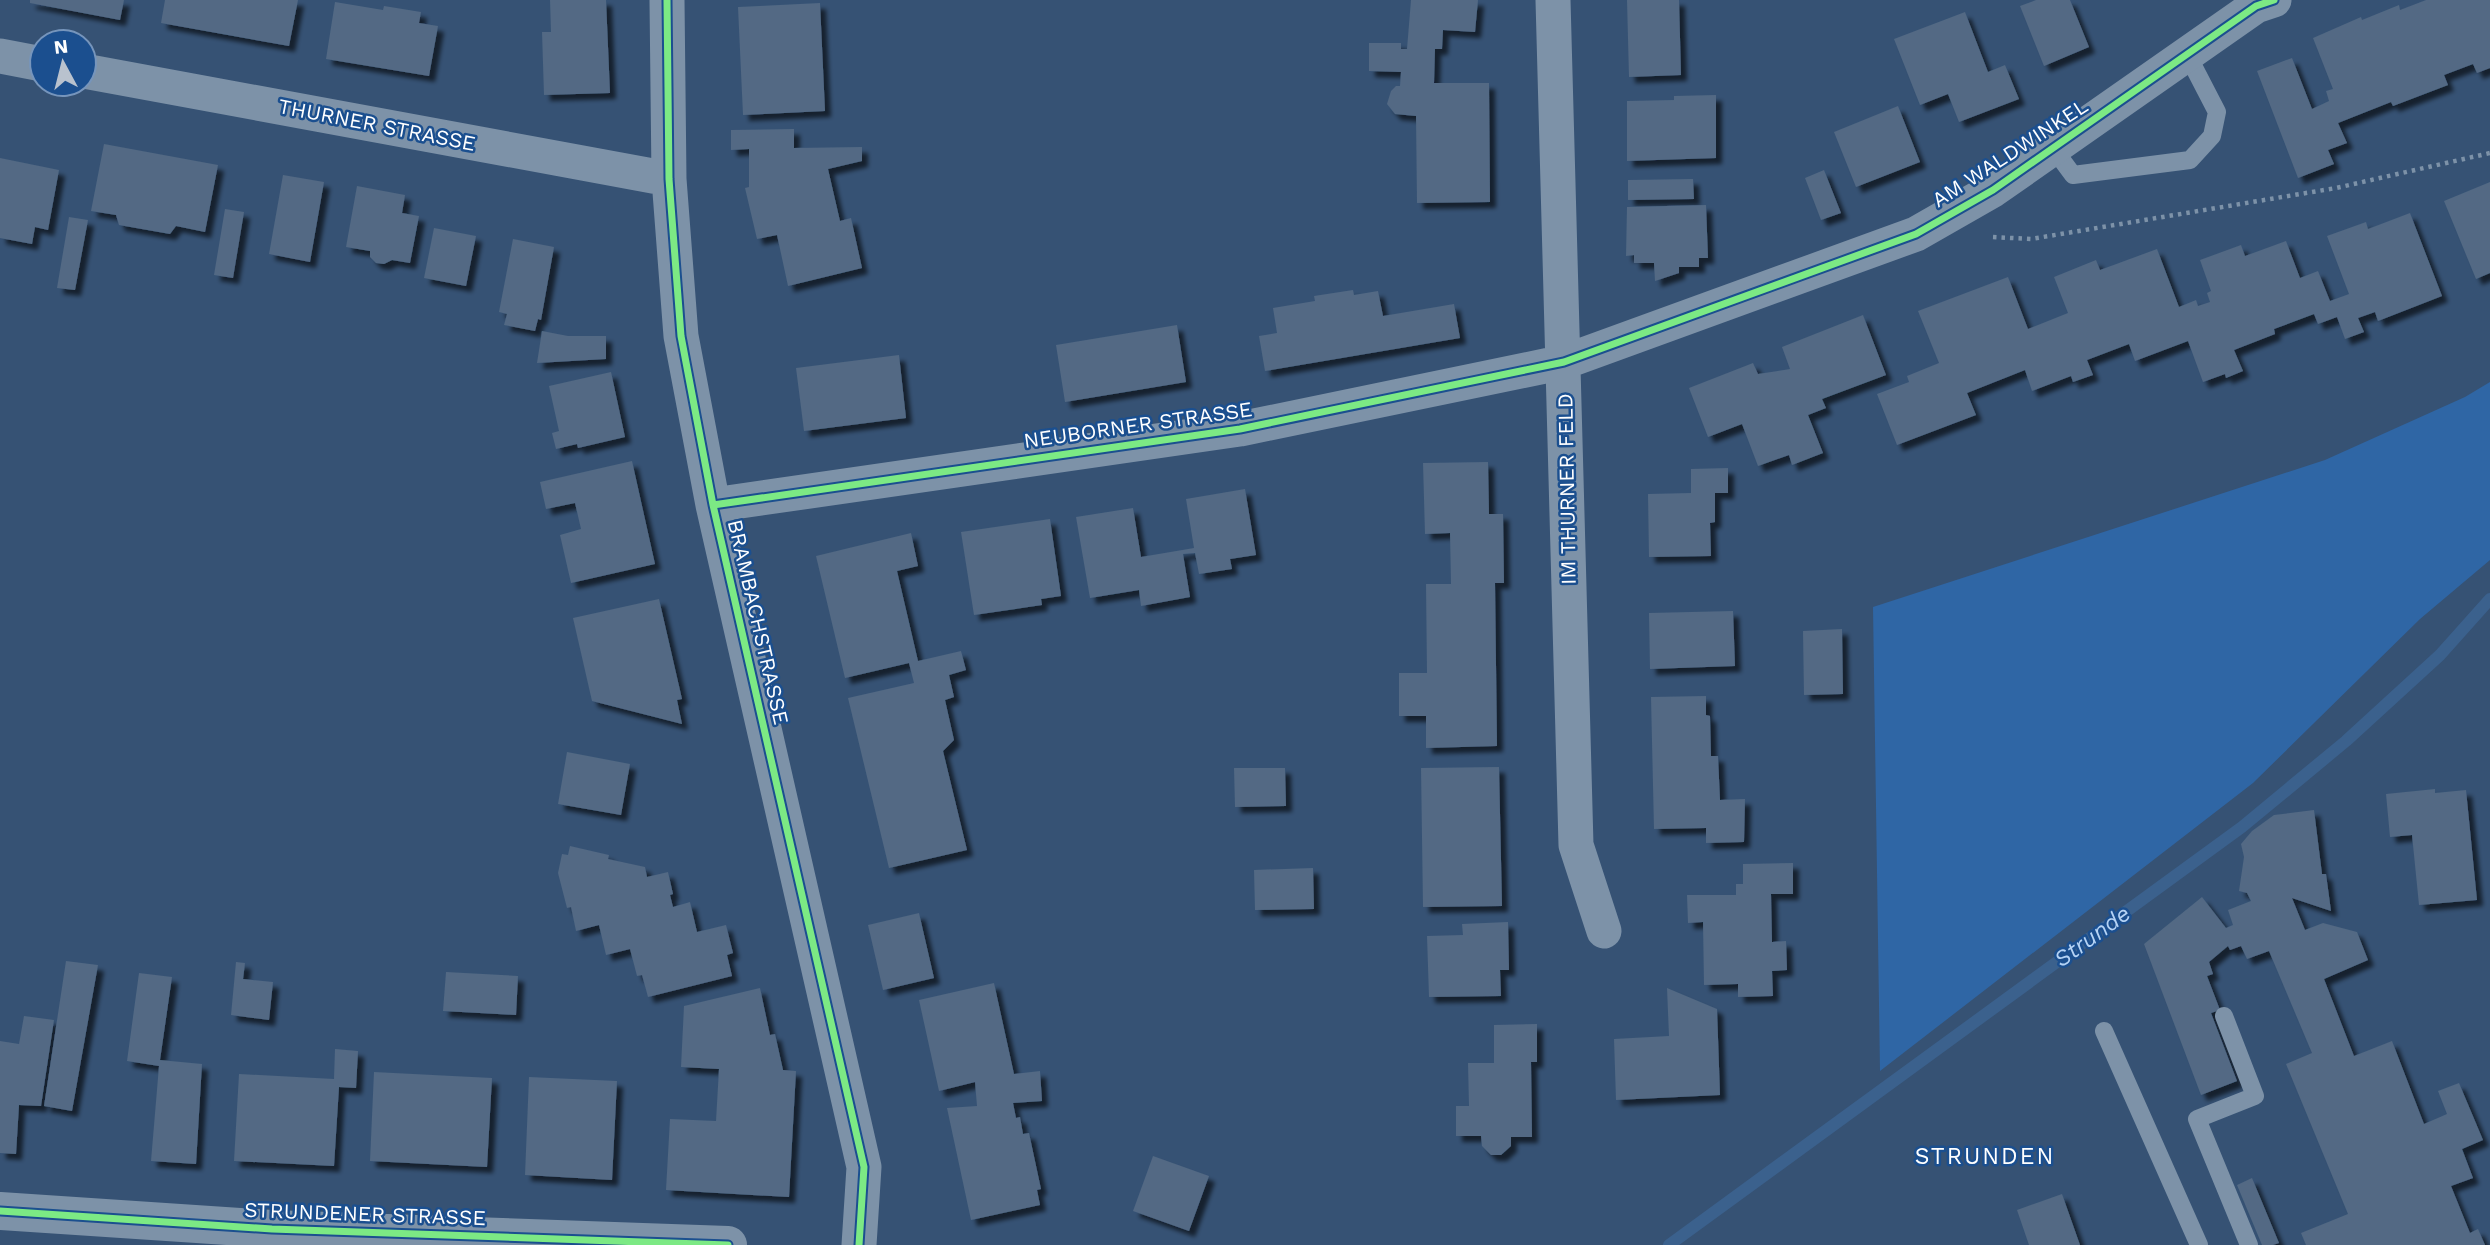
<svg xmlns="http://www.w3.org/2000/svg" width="2490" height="1245" viewBox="0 0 2490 1245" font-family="'Work Sans',sans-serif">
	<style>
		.green { fill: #2f66a5 }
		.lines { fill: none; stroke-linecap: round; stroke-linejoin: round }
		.stream { stroke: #3b618d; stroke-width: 12 }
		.building { fill: #526984; filter: url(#shadow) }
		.path { stroke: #7d92a8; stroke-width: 4.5; stroke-dasharray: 3.5 5; stroke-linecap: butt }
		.service { stroke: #7d92a8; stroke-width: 18 }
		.minor { stroke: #7d92a8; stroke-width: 35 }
		.tertiary { stroke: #7d92a8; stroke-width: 38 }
		.cycleway-casing { stroke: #1b4f8f; stroke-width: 11 }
		.cycleway { stroke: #7ce984; stroke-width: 7 }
		.labels { text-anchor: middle; stroke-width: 5; stroke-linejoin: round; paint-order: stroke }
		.street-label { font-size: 21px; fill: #fff; stroke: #1b4f8f }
		.water-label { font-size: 23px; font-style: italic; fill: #b5d3f5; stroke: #1b4f8f }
		.neighbourhood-label { font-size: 23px; letter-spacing: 2px; fill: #fff; stroke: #1b4f8f }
	</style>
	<defs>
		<filter id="shadow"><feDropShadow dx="6" dy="6" stdDeviation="2" flood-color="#0009"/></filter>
	</defs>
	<rect width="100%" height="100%" fill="#365274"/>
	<!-- green -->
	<path class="green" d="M2490 382V560L2420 619 2253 783 1880 1071 1873 607 2325 460 2465 397Z"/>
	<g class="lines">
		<!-- stream -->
		<path class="stream" d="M1669 1245 2242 827 2346 741 2440 655 2490 599"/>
	</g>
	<!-- building -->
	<path class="building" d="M30 0H124L120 20 30 3Z
		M165 0H298L289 46 161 23Z
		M550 0H606L610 93 544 95 542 32H551Z
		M1411 0H1478L1475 32 1443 30 1442 49H1435L1434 83H1489L1490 202 1417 203 1416 116 1395 114 1387 104 1391 91 1396 86H1400L1401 72 1369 71V43H1401V49H1407Z
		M1627 0H1679L1681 75 1629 77Z
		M2036 0H2070L2089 47 2044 66 2020 6Z
		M2426 0H2490V68L2477 73 2473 64 2444 75 2448 85 2393 106 2391 102 2338 123 2347 143 2328 150 2334 164 2298 178 2257 71 2292 58 2312 109 2329 101 2326 91 2333 89 2313 38 2361 17 2362 20 2399 5 2400 10Z
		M335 2 383 10 384 6 421 12 419 23 438 26 429 76 326 59Z
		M820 3 825 111 743 115 738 7Z
		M1965 12 1988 72 2005 65 2019 99 1959 122 1948 94 1920 105 1894 39Z
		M1716 95V158L1627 161V101L1674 100V96Z
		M1898 106 1920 162 1856 187 1834 132Z
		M794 129V148L862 147V161L828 169 840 221 851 218 862 268 788 286 777 235 757 239 745 188 749 187V149L731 150V130Z
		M104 144 218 165 205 232 176 226 170 234 119 225 116 215 91 211Z
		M0 158 59 170 48 230 35 227 32 244 0 238Z
		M1824 170 1841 213 1821 220 1805 178Z
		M283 175 324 182 310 262 269 254Z
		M1693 179 1694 199 1628 200V180Z
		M2490 182V273L2476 279 2444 201Z
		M357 186 405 195 402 213 419 216 410 263 392 260 384 264 376 263 370 257V251L346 247Z
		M1706 205 1708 258H1699V267H1679V273L1655 281 1654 263H1634V255L1626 256 1627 207Z
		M225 209 244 212 233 278 214 275Z
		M2410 213 2442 296 2378 321 2375 312 2358 318 2364 332 2345 339 2337 317 2318 324 2314 314 2274 329 2275 334 2234 350 2243 371 2226 378 2225 374 2203 382 2188 341 2135 361 2129 344 2087 360 2093 375 2073 382 2071 376 2032 391 2025 370 1967 393 1976 415 1897 445 1877 394 1909 382 1907 376 1939 363 1918 311 2008 277 2028 329 2068 313 2054 277 2096 260 2100 270 2157 249 2179 307 2196 300 2198 306 2210 302 2207 293 2211 291 2200 260 2241 245 2245 256 2286 241 2300 278 2318 271 2330 301 2349 294 2327 236 2366 222 2368 229Z
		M69 217 88 220 75 290 57 288Z
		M434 228 476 236 466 286 424 278Z
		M513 239 554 247 541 320 538 319 535 331 504 325 507 314 499 312Z
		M1353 290 1354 295 1378 291 1383 316 1454 304 1460 338 1265 371 1259 336 1277 333 1273 308 1315 301 1314 296Z
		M1863 315 1886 375 1822 399 1826 408 1808 415 1823 453 1792 465 1789 455 1758 466 1742 424 1708 437 1689 388 1753 363 1758 374 1790 369 1782 347Z
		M1177 325 1186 382 1065 402 1056 345Z
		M542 331 568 336H606V359L537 363Z
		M899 355 906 418 804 431 796 368Z
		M611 372 625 437 578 448 577 444 556 449 552 433 559 431 549 386Z
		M632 461 655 564 571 583 560 535 581 529 575 503 546 509 540 482Z
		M1488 462 1489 514H1503L1504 583H1495L1497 746 1426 748V716H1399V673H1427L1426 584H1451L1450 533 1425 534 1423 463Z
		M1728 468V493H1715V522L1710 523 1711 556 1649 557 1648 494 1691 493V469Z
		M1245 489 1256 555 1230 559 1232 569 1199 574 1195 553 1183 554 1190 597 1141 606 1139 590 1090 598 1076 517 1133 508 1141 557 1194 548 1186 499Z
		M1050 519 1061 596 1041 599 1042 605 974 615 961 532Z
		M911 533 918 566 897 571 918 661 961 651 966 670 949 675 954 697 945 700 954 740 943 751 967 850 889 868 848 698 914 683 909 663 845 678 816 556Z
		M659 599 682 699 677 700 682 724 592 701 573 618Z
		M1733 611 1735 666 1650 669 1649 613Z
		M1842 629 1843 694 1804 695 1803 631Z
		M1706 696V715L1710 716 1711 756H1718L1720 800 1745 799 1744 842 1706 843V828L1654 829 1651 697Z
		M567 752 630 764 621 815 558 804Z
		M1499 767 1502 906 1423 907 1421 768Z
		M1234 768H1285L1286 806 1235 807Z
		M2435 789V793L2466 790 2477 900 2419 905 2412 835 2390 837 2386 794Z
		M2314 810 2322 874H2326L2331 911 2292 898 2305 930 2323 923 2357 932 2368 960 2324 979 2354 1056 2392 1041 2424 1124 2447 1114 2438 1091 2459 1083 2483 1140 2462 1149 2473 1178 2451 1186 2470 1233 2478 1229 2485 1245H2306L2301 1233 2348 1214 2286 1064 2312 1053 2269 951 2247 959 2241 946 2230 950 2228 946 2209 962 2213 974 2207 976 2220 1010 2211 1013 2237 1081 2201 1095 2144 944 2202 897 2226 928 2233 925 2228 910 2251 901 2247 893 2239 891 2244 857 2241 844 2252 831 2274 815Z
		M570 846 609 855 608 859 645 867 647 877 668 872 673 894 670 895 673 907 690 902 697 932 726 925 733 953 727 955 732 976 648 997 642 975 637 976 630 949 606 955 599 925 576 931 571 907 567 908 558 873 562 854 568 855Z
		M1793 863V894H1771L1772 942 1786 941 1787 970 1772 971 1773 996 1738 997V984L1704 985 1703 922 1688 923 1687 895H1736V884H1743V864Z
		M1313 868 1314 909 1255 910 1254 870Z
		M919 913 934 978 883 990 868 925Z
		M1508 922 1509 970H1500L1501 996 1429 997 1427 936 1463 935 1462 924Z
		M66 961 98 965 72 1111 44 1106Z
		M236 962 245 963 243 979 273 982 269 1020 231 1015Z
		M446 972 518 976 516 1015 443 1011Z
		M139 973 172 977 160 1060 202 1064 196 1164 151 1161 159 1066 127 1061Z
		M994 983 1014 1074 1040 1071 1042 1101 1013 1103 1016 1118 1020 1117 1023 1134 1029 1133 1041 1189 1037 1190 1040 1205 971 1220 947 1108 977 1106 975 1082 939 1091 919 1000Z
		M760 988 770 1035 775 1034 783 1070 796 1071 789 1197 666 1190 670 1119 716 1121 719 1069 681 1067 684 1006Z
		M1667 988 1717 1009 1720 1095 1616 1100 1614 1039 1669 1036Z
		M24 1016 54 1020 41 1106 19 1105 16 1154 0 1153V1041L19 1044Z
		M1537 1024V1062H1531L1532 1137H1511V1146L1501 1155H1491L1482 1146 1481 1136H1456V1106H1469L1468 1063H1494V1025Z
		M335 1049 358 1051 356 1088 339 1087 334 1166 234 1161 239 1074 334 1079Z
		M374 1072 492 1078 487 1167 370 1161Z
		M529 1077 617 1081 612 1180 525 1175Z
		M1153 1156 1209 1176 1189 1231 1133 1211Z
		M2252 1178 2279 1243 2273 1245H2262L2237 1185Z
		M2062 1194 2080 1245H2029L2017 1210Z"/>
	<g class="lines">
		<!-- path -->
		<path class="path" d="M1993 237 2031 239 2336 188 2490 153"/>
		<!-- service -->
		<path class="service" d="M2053 148 2073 175 2190 160 2212 136 2217 112 2187 54
			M2224 1016 2255 1096 2197 1119 2249 1245
			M2104 1031 2199 1245"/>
		<!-- minor -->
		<path class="minor" d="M667 0 669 179 681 336 713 505 864 1167 859 1245
			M1553 0 1576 845 1604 931
			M0 56 42 64
			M84 71 669 179
			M713 505 1240 429 1564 362 1916 234 1993 190 2256 6 2274 0"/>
		<!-- tertiary -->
		<path class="tertiary" d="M0 1211 272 1229 728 1245"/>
		<!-- cycleway casing -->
		<g class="cycleway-casing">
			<path id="cycleway" d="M667 0 669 179 681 336 713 505 864 1167 859 1245
				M713 505 1240 429 1564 362 1916 234 1993 190 2256 6 2274 0
				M0 1211 272 1229 728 1245"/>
		</g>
		<!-- cycleway -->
		<use href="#cycleway" class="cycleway"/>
	</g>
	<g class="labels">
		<!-- street labels -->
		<g class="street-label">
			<text transform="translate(377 125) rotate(11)" y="7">THURNER STRASSE</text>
			<text transform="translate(2010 153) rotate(-33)" y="7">AM WALDWINKEL</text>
			<text transform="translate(1138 425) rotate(-8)" y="7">NEUBORNER STRASSE</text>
			<text transform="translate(1567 489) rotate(-91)" y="7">IM THURNER FELD</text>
			<text transform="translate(758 622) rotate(77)" y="7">BRAMBACHSTRASSE</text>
			<text transform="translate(365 1214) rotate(2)" y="7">STRUNDENER STRASSE</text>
		</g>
		<!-- water labels -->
		<g class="water-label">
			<text transform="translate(2092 936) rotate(-36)" y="8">Strunde</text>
		</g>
		<!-- neighbourhood labels -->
		<g class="neighbourhood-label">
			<text x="1985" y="1164">STRUNDEN</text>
		</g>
	</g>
	<!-- north arrow -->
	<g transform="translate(63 63) rotate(353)"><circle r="33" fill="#1b4f8f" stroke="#7695bc" stroke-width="2"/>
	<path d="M0-5L12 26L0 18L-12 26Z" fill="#b9c2ce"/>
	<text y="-10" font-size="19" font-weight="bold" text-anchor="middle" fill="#ffffff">N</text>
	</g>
</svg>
